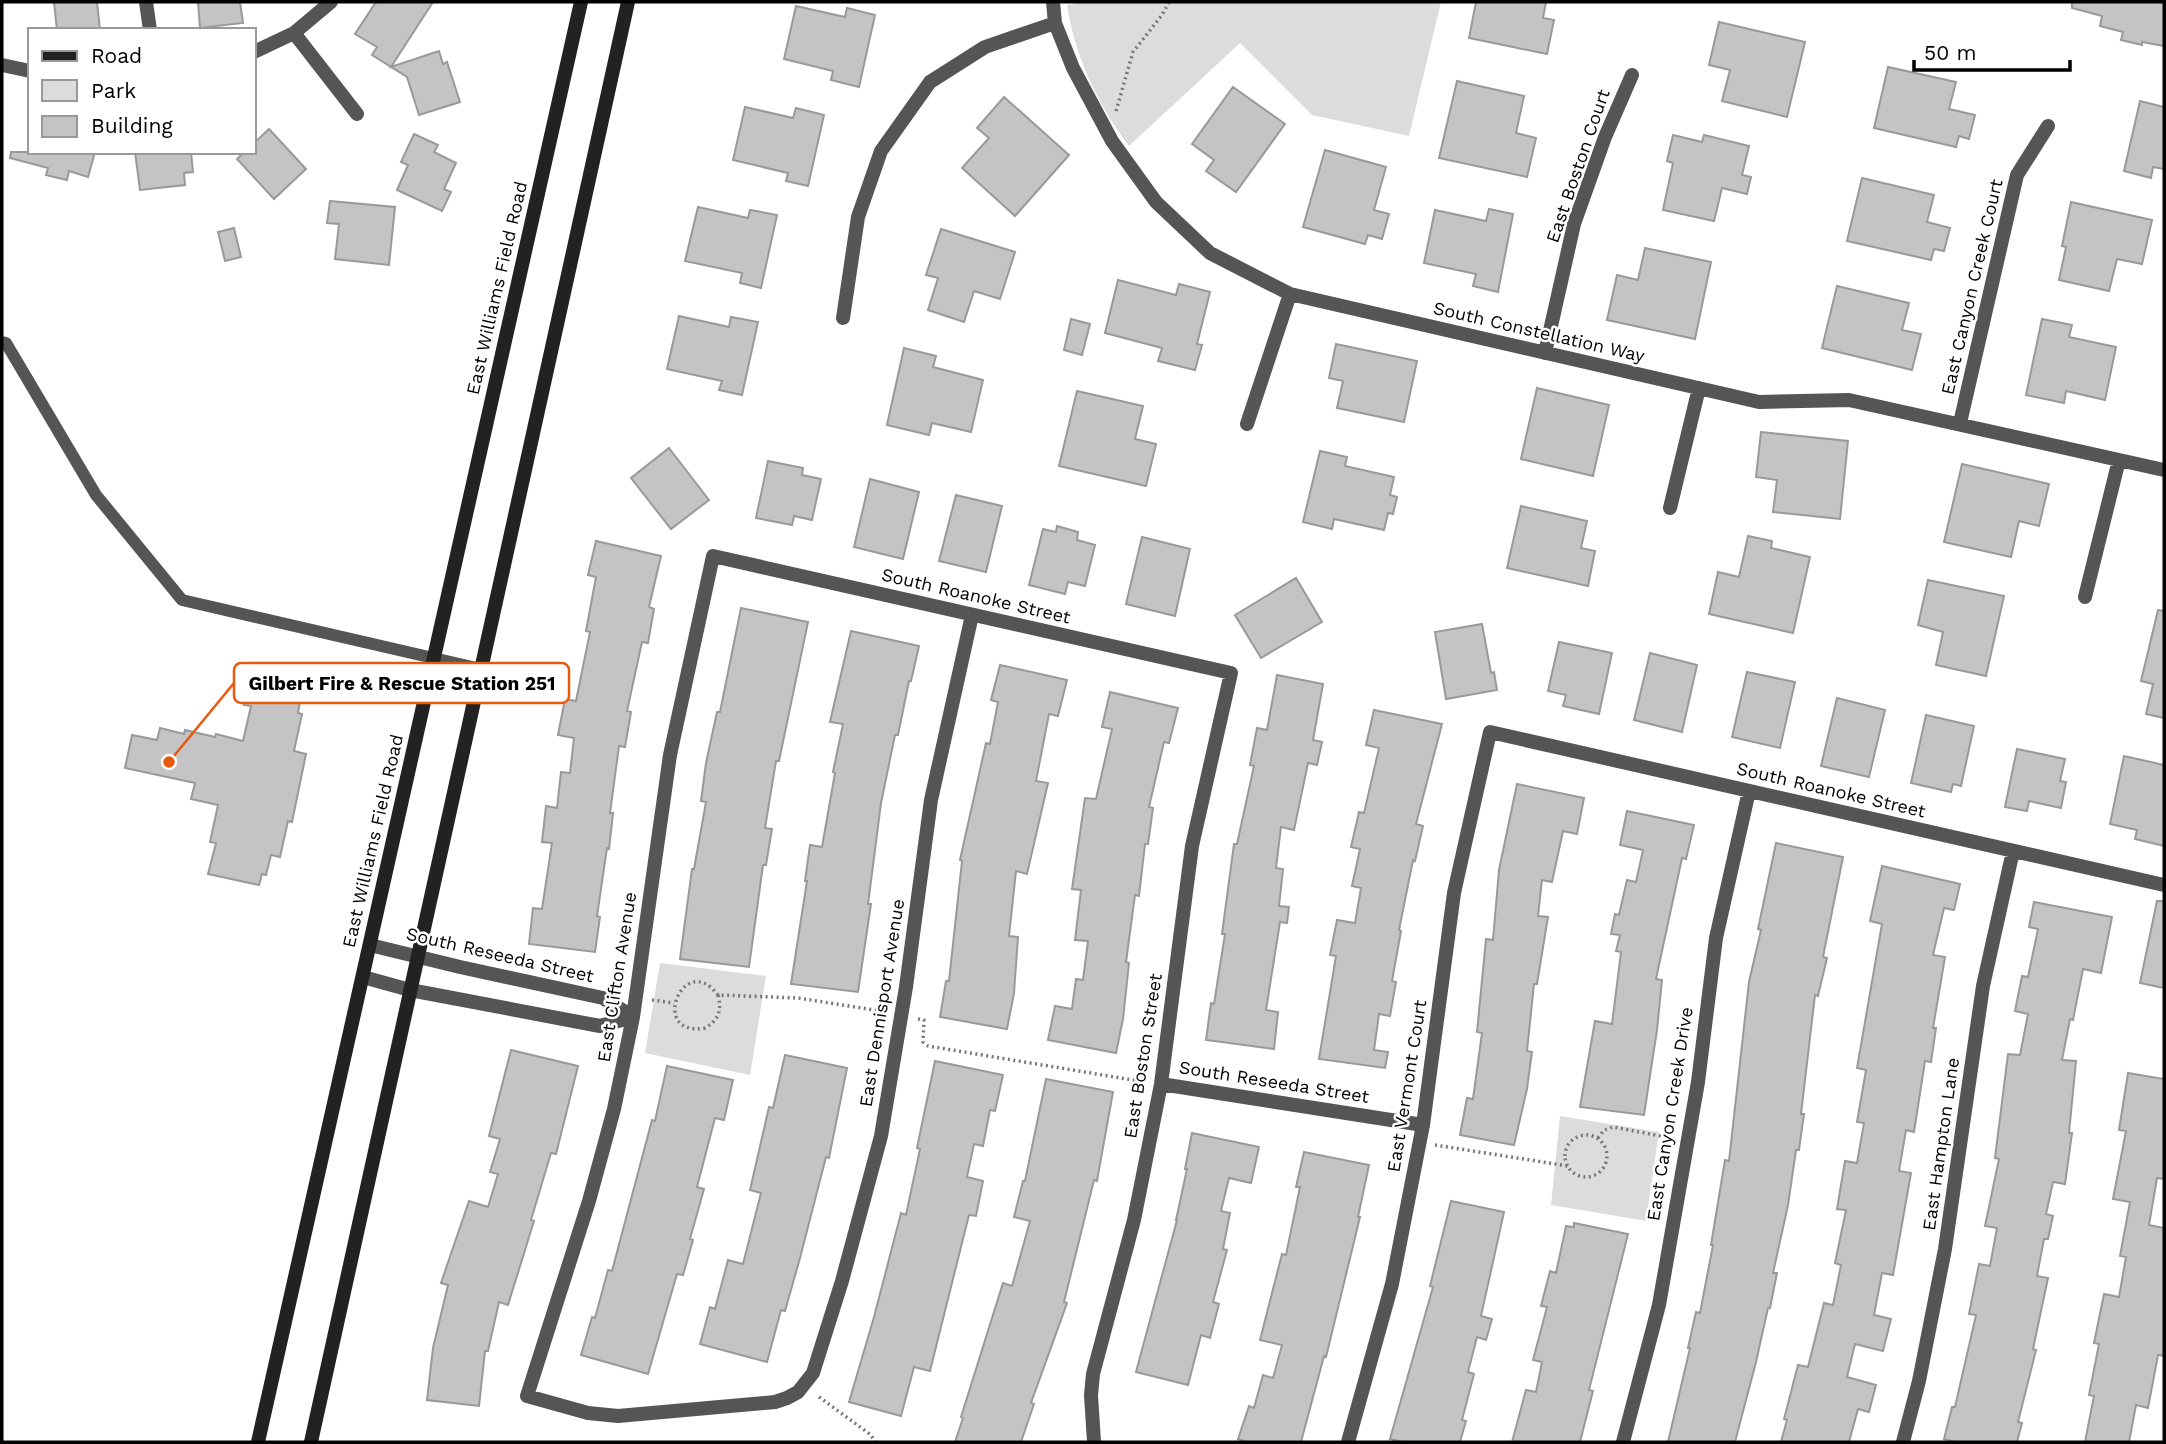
<svg xmlns="http://www.w3.org/2000/svg" width="2166" height="1444" viewBox="0 0 2166 1444" font-family="'Work Sans',sans-serif">
	<style>
		.green { fill: #dcdcdc }
		.building { fill: #c4c4c4; stroke: #999; stroke-width: 2 }
		.lines { fill: none; stroke-linecap: round; stroke-linejoin: round }
		.path { stroke: #777; stroke-width: 3.5; stroke-dasharray: 2 3.5; stroke-linecap: butt }
		.service { stroke: #555; stroke-width: 12 }
		.minor { stroke: #555; stroke-width: 14 }
		.secondary { stroke: #222; stroke-width: 14 }
		.labels { text-anchor: middle; stroke-width: 5; stroke-linejoin: round; paint-order: stroke }
		.street-label { font-size: 18px; fill: #000; stroke: #fff }
		.leader { fill: none; stroke: #e8590c; stroke-width: 2.5 }
		.callout-dot { fill: #e8590c; stroke: #fff; stroke-width: 2.5 }
		.callout { fill: #fff; stroke: #e8590c; stroke-width: 2.5 }
		.callout-label { font-size: 19px; text-anchor: middle; font-weight: bold; fill: #000 }
	</style>
	<rect width="100%" height="100%" fill="#fff"/>
	<!-- green -->
	<path class="green" d="M1074 2H1441L1409 136 1312 115 1240 43 1129 146C1098 105 1075 57 1067 5L1074 4Z
		M660 963 766 976 750 1075 645 1053Z
		M1560 1116 1659 1132 1646 1221 1551 1205Z"/>
	<!-- building -->
	<path class="building" d="M54 2H97L100 30H57Z
		M198 2H240L243 23 200 28Z
		M376 2H433L391 67 439 51 443 64 447 62 460 102 419 115 407 77 372 55 377 47 355 34Z
		M1476 2H1546L1543 18 1554 20 1547 54 1469 38Z
		M2072 2H2164V46L2142 42V45L2121 40 2123 32 2100 26 2102 16 2072 8Z
		M796 6 845 17 847 8 875 15 859 87 831 80 833 71 784 59Z
		M1719 22 1805 42 1787 117 1722 101 1730 70 1709 65Z
		M1888 67 1956 82 1949 109 1975 115 1969 139 1959 136 1956 147 1874 128Z
		M1457 81 1524 96 1516 133 1536 138 1527 177 1439 158Z
		M1233 87 1285 124 1236 192 1206 171 1214 160 1192 144Z
		M1004 97 1069 155 1015 216 962 168 989 138 977 128Z
		M2140 101 2164 107V169L2153 167 2151 178 2124 171Z
		M745 107 793 118 796 108 824 115 808 186 786 181 788 173 733 160Z
		M269 129 306 169 274 199 237 159 244 152H254V143Z
		M414 134 438 145 434 152 456 163 444 189 451 192 442 211 397 190 408 165 401 162Z
		M1673 135 1702 142 1704 135 1749 146 1742 175 1751 177 1747 194 1722 188 1714 221 1663 210 1673 163 1667 161Z
		M1325 150 1386 167 1374 210 1389 214 1382 239 1368 235 1365 244 1303 227Z
		M11 152H95L88 177 69 171 67 180 46 175 48 168 10 158Z
		M135 152H191L193 172 184 173 185 185 140 190Z
		M1862 178 1934 195 1927 222 1950 228 1944 251 1934 249 1931 260 1847 241Z
		M330 201 395 207 389 265 335 259 339 224 327 223Z
		M2071 202 2152 220 2142 264 2117 259 2109 291 2059 280 2066 247 2062 246Z
		M698 207 748 218 750 210 777 215 761 288 740 283 742 273 685 261Z
		M1489 209 1513 214 1498 292 1473 286 1476 274 1424 263 1435 210 1486 221Z
		M234 228 241 257 225 261 218 232Z
		M941 229 1015 252 1000 299 974 291 964 322 928 310 938 278 926 275Z
		M1645 248 1711 262 1695 339 1607 320 1617 275 1638 280Z
		M1118 280 1176 295 1179 284 1210 292 1197 344 1202 345 1195 370 1158 361 1162 348 1105 333Z
		M1837 286 1909 303 1902 330 1921 334 1912 370 1822 348Z
		M679 316 729 327 731 317 758 322 742 395 719 390 722 381 667 369Z
		M1071 319 1090 324 1082 355 1064 350Z
		M2042 319 2072 325 2069 337 2116 347 2105 400 2066 391 2064 403 2026 395Z
		M1336 344 1417 361 1404 422 1337 408 1343 381 1329 378Z
		M904 348 936 356 933 367 983 380 971 432 932 423 929 435 887 425Z
		M1537 388 1609 405 1593 476 1521 459Z
		M1077 391 1143 406 1135 439 1156 444 1146 486 1059 466Z
		M1761 432 1848 441 1840 519 1773 512 1777 480 1756 477Z
		M669 448 709 500 671 529 631 478Z
		M1320 451 1347 457 1345 466 1394 477 1390 495 1397 497 1393 514 1388 513 1384 530 1334 519 1332 529 1303 522Z
		M768 461 803 468 802 475 821 479 812 520 794 516 792 525 756 518Z
		M1962 464 2049 484 2039 526 2019 521 2011 557 1944 542Z
		M870 479 919 492 903 559 854 547Z
		M956 495 1002 506 986 572 939 561Z
		M1521 506 1587 521 1581 548 1595 551 1588 586 1507 568Z
		M1057 526 1078 532 1077 540 1095 545 1085 586 1068 582 1065 594 1029 585 1043 529 1056 532Z
		M1748 536 1772 541 1771 548 1810 557 1793 633 1709 614 1718 572 1739 577Z
		M1142 537 1190 549 1175 616 1126 604Z
		M596 541 661 556 649 607 654 609 648 643 642 642 627 711 631 712 625 747 619 746 610 813H613L609 849 607 848 597 916 600 917 595 952 529 944 533 908 542 909 552 843 542 842 546 806 557 808 561 772 570 773 574 738 558 735 565 699 576 701 590 632 586 631 596 577 588 575Z
		M1296 578 1322 622 1261 658 1235 615Z
		M1928 580 2004 596 1986 676 1936 665 1943 632 1918 625Z
		M741 608 808 622 779 761H776L765 828 772 829 766 865H763L749 967 680 959 692 869H694L706 802 701 801 706 763 717 712H720Z
		M2158 610 2164 611V718L2146 714 2153 684 2141 681Z
		M1482 624 1491 673 1494 672 1497 690 1446 699 1435 632Z
		M851 631 919 646 911 681H909L898 735H895L881 803 868 904H871L858 992 791 984 807 881H805L810 845 822 847 835 773 833 772 843 724 830 722Z
		M1559 642 1612 653 1599 714 1563 706 1566 695 1548 691Z
		M1650 653 1697 665 1682 732 1634 720Z
		M1000 665 1067 680 1058 716 1049 714 1036 781 1048 783 1027 874 1016 871 1009 936 1018 937 1014 993 1007 1029 940 1017 946 981H949L962 861 960 860 986 743 990 744 998 702 991 700Z
		M1747 672 1795 682 1780 748 1732 737Z
		M1277 675 1323 684 1313 740 1322 742 1317 765 1308 763 1294 830 1281 827 1276 868 1283 869 1279 906 1289 907 1287 923 1280 922 1266 1010 1278 1012 1274 1049 1206 1040 1211 1003 1214 1004 1225 934H1222L1234 844H1237L1254 766 1250 765 1257 728 1267 730Z
		M248 689 300 701 298 713 302 714 294 751 306 754 292 822 288 821 280 857 271 855 266 875 262 874 259 885 208 874 216 843 210 842 218 805 191 799 195 783 125 768 132 735 157 740 160 728 184 734 185 730 215 737 216 734 243 741 251 706 244 705Z
		M1110 692 1178 708 1169 743 1164 742 1149 807 1153 808 1148 844H1145L1139 896 1135 895 1126 962 1129 963 1123 1019 1116 1053 1048 1040 1055 1006 1072 1009 1076 979 1083 980 1088 941 1075 940 1081 890 1072 889 1085 798 1096 799 1112 729 1102 727Z
		M1837 698 1885 710 1869 777 1821 766Z
		M1374 710 1442 724 1416 824 1423 826 1415 861 1413 860 1399 930 1401 931 1392 981 1396 982 1390 1016 1379 1014 1374 1050 1388 1052 1385 1068 1319 1059 1336 956 1330 955 1337 920 1355 923 1361 888 1352 886 1360 849 1351 847 1359 812 1364 813 1379 748 1366 745Z
		M1926 715 1974 726 1961 786 1953 784 1951 792 1911 783Z
		M2017 749 2065 759 2060 781 2066 782 2061 808 2029 801 2027 811 2005 807Z
		M2124 756 2164 765V846L2135 839 2137 830 2110 824Z
		M1517 784 1584 798 1577 834 1563 831 1552 882 1542 880 1538 916 1548 917 1537 984H1534L1527 1051 1532 1052 1527 1089 1514 1145 1460 1135 1467 1098 1473 1099 1482 1033 1477 1032 1486 939 1493 940 1499 870Z
		M1627 811 1694 825 1686 859 1682 858 1656 979 1662 980 1657 1030 1644 1115 1580 1107 1595 1021 1612 1024 1621 952 1616 951 1620 935 1611 934 1615 914 1619 915 1627 880 1636 882 1643 850 1620 845Z
		M1776 843 1843 857 1823 957 1827 958 1818 996 1815 995 1801 1114H1804L1799 1150H1796L1788 1205 1773 1273H1777L1770 1308H1768L1756 1362 1735 1442H1668L1690 1348H1688L1696 1312 1700 1313 1713 1245H1711L1725 1160 1729 1161 1749 982 1761 930 1758 929Z
		M1882 866 1960 884 1954 910 1944 908 1933 955 1945 957 1933 1028H1936L1931 1062 1925 1061 1914 1132 1906 1130 1899 1171 1911 1173 1893 1275 1882 1273 1874 1315 1891 1319 1883 1351 1855 1344 1847 1377 1876 1385 1869 1412 1858 1409 1849 1442H1781L1787 1420 1784 1419 1798 1365 1808 1367 1824 1303 1833 1305 1841 1265 1835 1263 1846 1210 1837 1209 1845 1161 1857 1163 1864 1123 1857 1122 1866 1070 1857 1068 1882 924 1870 921Z
		M2157 901H2164V988L2140 983Z
		M2034 902 2112 917 2101 973 2083 969 2073 1020 2070 1019 2062 1060 2076 1061 2069 1133H2072L2065 1184 2053 1182 2046 1214 2053 1216 2048 1239H2044L2037 1276 2048 1278 2033 1349 2036 1350 2018 1422 2022 1423 2017 1442H1955L1944 1439 1952 1407H1955L1976 1315 1969 1314 1979 1264 1990 1266 1997 1228 1985 1226 1999 1159 1995 1158 2008 1054 2020 1055 2028 1014 2015 1011 2022 976 2028 977 2038 929 2029 927Z
		M511 1050 578 1066 556 1154 551 1153 531 1220 534 1221 508 1305 499 1302 488 1351H485L479 1406 427 1400 433 1348 448 1285 441 1283 469 1201 488 1207 498 1174 490 1172 500 1139 489 1136Z
		M785 1055 847 1068 829 1158 826 1157 800 1258 785 1311 781 1310 767 1362 700 1344 710 1307 715 1309 728 1260 743 1264 761 1193 750 1190 769 1107 773 1108Z
		M935 1061 1003 1075 995 1111 990 1110 983 1146 974 1144 967 1177 983 1181 976 1216 969 1215 930 1371 914 1367 901 1416 849 1402 874 1317 901 1213 906 1215 920 1149 917 1148Z
		M667 1066 733 1080 724 1120 715 1118 697 1187 704 1189 690 1239 693 1240 683 1275 677 1274 648 1374 581 1355 592 1317 595 1318 608 1270 612 1271 652 1120 655 1121Z
		M2128 1073 2164 1079V1179L2157 1178 2149 1225 2164 1228V1356L2158 1355 2148 1408 2136 1405 2129 1442H2085L2094 1396 2089 1395 2099 1344 2094 1343 2104 1294 2119 1297 2126 1257 2120 1256 2130 1202 2113 1199 2126 1131 2119 1130Z
		M1046 1079 1113 1092 1097 1181 1094 1180 1064 1302 1067 1303 1031 1403 1034 1404 1021 1442H955L963 1418 961 1417 1003 1283 1012 1286 1030 1221 1014 1217 1023 1181H1025Z
		M1192 1133 1259 1147 1251 1183 1229 1178 1221 1211 1230 1213 1223 1249 1227 1250 1213 1302 1219 1304 1210 1338 1201 1335 1188 1385 1136 1372 1177 1220H1176L1187 1169H1185Z
		M1304 1152 1369 1165 1358 1217H1360L1326 1357 1324 1356 1301 1442H1247L1238 1439 1249 1406 1254 1408 1263 1375 1273 1378 1282 1345 1260 1340 1282 1254 1286 1255 1300 1187H1296Z
		M1451 1201 1504 1212 1481 1316 1492 1319 1486 1340 1477 1337 1468 1372 1474 1374 1462 1420 1466 1421 1460 1442H1403L1390 1439 1433 1287 1430 1286Z
		M1574 1223 1628 1234 1589 1390 1593 1391 1580 1442H1512L1526 1390 1536 1392 1542 1362 1533 1360 1547 1307 1541 1306 1550 1271 1556 1273 1566 1226 1574 1227Z"/>
	<g class="lines">
		<!-- path -->
		<path class="path" d="M1116 111 1133 52 1162 15 1169 2
			M718 995C722 1010 719 1020 705 1028 648 1038 683 949 718 995L798 998 887 1012
			M652 1000 674 1003
			M918 1019 924 1020 923 1042 928 1046 1145 1082
			M1565 1156a21 21 0 1 1 42 0a21 21 0 1 1-42 0Z
			M1598 1138 1604 1130 1613 1127 1671 1138
			M1435 1145 1568 1166
			M819 1397 871 1435 875 1442"/>
		<!-- service -->
		<path class="service" d="M2 342 6 343 96 495 182 600 481 669"/>
		<!-- minor -->
		<path class="minor" d="M146 2 150 30
			M1053 2 1055 23 1073 68 1112 141 1156 202 1210 253 1290 294 1759 402 1849 400 2164 470
			M294 33 357 114
			M254 52 294 33 331 2
			M2 65 30 71
			M843 318 858 217 881 151 930 82 985 47 1055 23
			M1545 353 1574 224 1605 137 1632 75
			M1960 423 2017 175 2048 126
			M1247 424 1290 294
			M1670 508 1699 388
			M2085 597 2119 460
			M972 615 931 800 906 987 881 1136 842 1281 813 1373 798 1392 787 1398 775 1402 618 1416 588 1413 527 1396 589 1201 614 1109 633 1017 670 755 713 556 1231 673 1192 846 1161 1084 1134 1220 1093 1374 1091 1395 1094 1442
			M370 945 460 967 603 998 633 1017
			M363 977 410 990 600 1026 633 1017
			M1161 1084 1423 1125
			M1348 1442 1392 1284 1423 1125 1454 893 1490 732 2164 885
			M1623 1442 1659 1305 1698 1082 1716 938 1749 791
			M1903 1442 1919 1381 1945 1249 1983 986 2013 851"/>
		<!-- secondary -->
		<path class="secondary" d="M258 1442 581 2
			M311 1442 628 2"/>
	</g>
	<g class="labels">
		<!-- street labels -->
		<g class="street-label">
			<text transform="translate(1578 166) rotate(-71)" y="6">East Boston Court</text>
			<text transform="translate(1972 287) rotate(-77)" y="6">East Canyon Creek Court</text>
			<text transform="translate(497 288) rotate(-77)" y="6">East Williams Field Road</text>
			<text transform="translate(1539 332) rotate(13)" y="6">South Constellation Way</text>
			<text transform="translate(976 596) rotate(13)" y="6">South Roanoke Street</text>
			<text transform="translate(1831 790) rotate(13)" y="6">South Roanoke Street</text>
			<text transform="translate(373 841) rotate(-77)" y="6">East Williams Field Road</text>
			<text transform="translate(500 955) rotate(13)" y="6">South Reseeda Street</text>
			<text transform="translate(617 977) rotate(-81)" y="6">East Clifton Avenue</text>
			<text transform="translate(882 1003) rotate(-81)" y="6">East Dennisport Avenue</text>
			<text transform="translate(1143 1056) rotate(-81)" y="6">East Boston Street</text>
			<text transform="translate(1274 1082) rotate(9)" y="6">South Reseeda Street</text>
			<text transform="translate(1407 1086) rotate(-81)" y="6">East Vermont Court</text>
			<text transform="translate(1670 1114) rotate(-81)" y="6">East Canyon Creek Drive</text>
			<text transform="translate(1941 1144) rotate(-82)" y="6">East Hampton Lane</text>
		</g>
	</g>
	<!-- callouts -->
	<path class="leader" d="M169 762L234 683"/>
	<circle class="callout-dot" cx="169" cy="762" r="7"/>
	<rect class="callout" x="234" y="663" width="335" height="40" rx="7"/>
	<g class="callout-label">
		<text x="402" y="690">Gilbert Fire &amp; Rescue Station 251</text>
	</g>
	<!-- border -->
	<rect width="2166" height="1444" fill="none" stroke="#000000" stroke-width="7"/>
	<!-- legend -->
	<rect x="28" y="28" width="228" height="126" fill="#ffffff" stroke="#999999" stroke-width="2"/>
	<rect x="42" y="51" width="35" height="10" fill="#222222" stroke="#999999" stroke-width="2"/>
	<text x="91" y="63" font-size="21" fill="#000000">Road</text>
	<rect x="42" y="80" width="35" height="21" fill="#dcdcdc" stroke="#999999" stroke-width="2"/>
	<text x="91" y="98" font-size="21" fill="#000000">Park</text>
	<rect x="42" y="116" width="35" height="21" fill="#c4c4c4" stroke="#999999" stroke-width="2"/>
	<text x="91" y="133" font-size="21" fill="#000000">Building</text>
	<!-- scale -->
	<path d="M1914 60v10h156v-10" fill="none" stroke="#000000" stroke-width="3.5"/>
	<text x="1924" y="60" font-size="21" fill="#000000" stroke="#ffffff" stroke-width="5" paint-order="stroke">50 m</text>
</svg>
